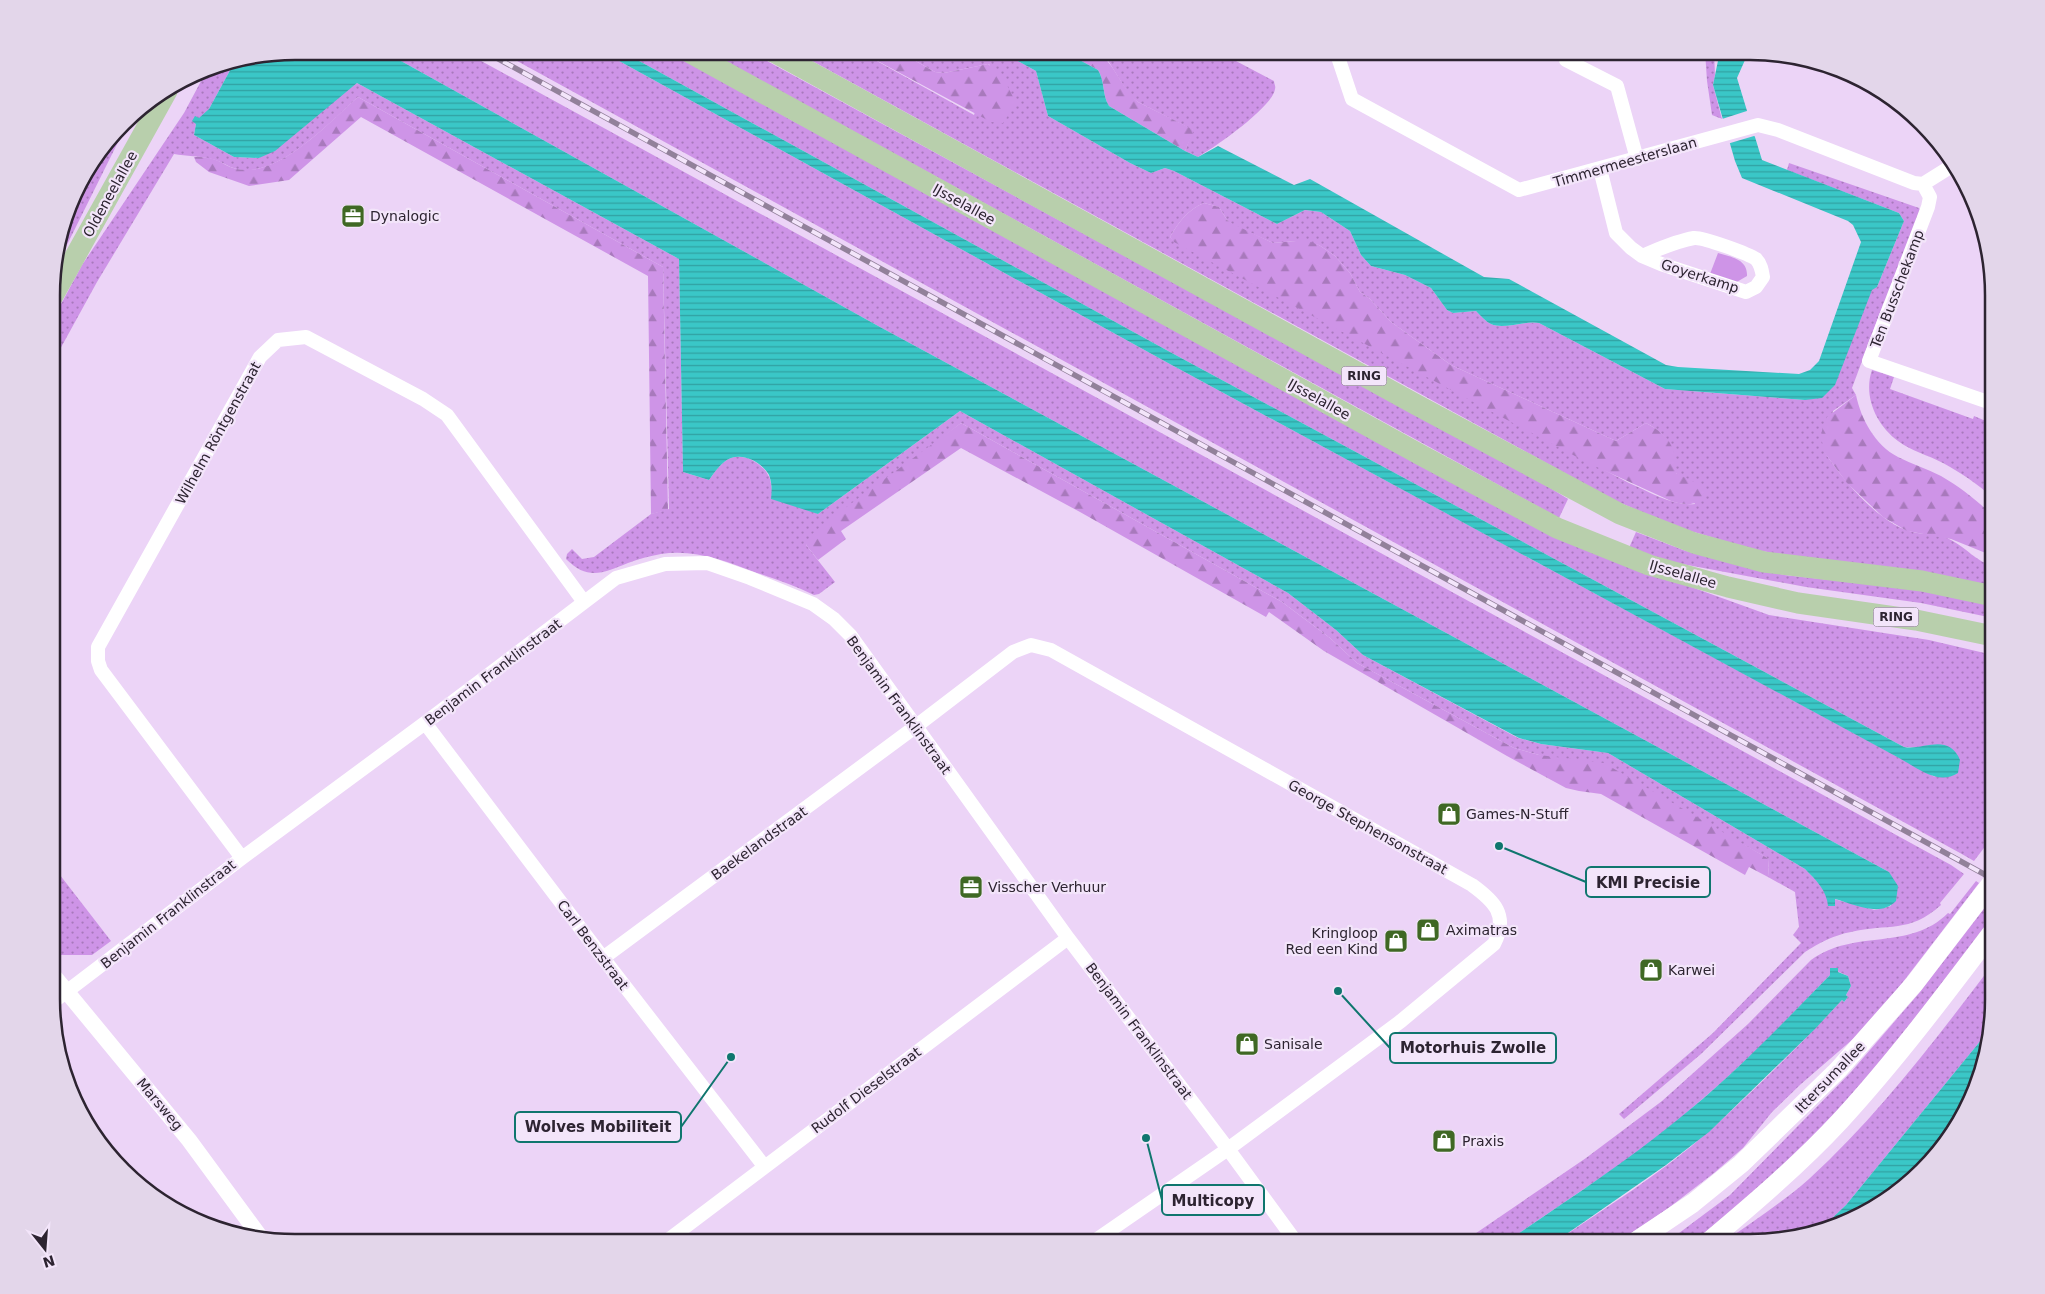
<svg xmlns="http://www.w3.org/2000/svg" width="2045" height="1294" viewBox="0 0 2045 1294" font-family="'DejaVu Sans',sans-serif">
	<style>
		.grass { fill: url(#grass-dots); fill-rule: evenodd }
		.forest { fill: url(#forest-firs) }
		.park { fill: #ce94e7 }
		.water { fill: url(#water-rules) }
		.pier { fill: #ecd4f7 }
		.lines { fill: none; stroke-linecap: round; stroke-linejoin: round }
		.minor { stroke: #fff; stroke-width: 14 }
		.tertiary { stroke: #fff; stroke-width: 16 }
		.secondary { stroke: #fff; stroke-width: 19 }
		.primary { stroke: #b8cfac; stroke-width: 21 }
		.rail-casing { stroke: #92819a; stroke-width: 5.5 }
		.rail { stroke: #f3e5fa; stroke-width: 4; stroke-dasharray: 11; stroke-linecap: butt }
		.labels { text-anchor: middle; stroke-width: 4.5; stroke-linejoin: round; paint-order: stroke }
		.shield { fill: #f3e5fa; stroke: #685e6d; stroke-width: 1 }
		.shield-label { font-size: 12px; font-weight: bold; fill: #2d2431 }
		.street-label { font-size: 14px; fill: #2d2431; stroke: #f3e5fa }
		.poi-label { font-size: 14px; fill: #2d2431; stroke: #f3e5fa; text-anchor: start }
		.rim { fill: none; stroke: #2d2431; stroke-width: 2.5 }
		.leader { fill: none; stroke: #0f766e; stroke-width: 2 }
		.callout-dot { fill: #0f766e; stroke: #f3e5fa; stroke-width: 2 }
		.callout { fill: #f3e5fa; stroke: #0f766e; stroke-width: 2 }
		.callout-label { font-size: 15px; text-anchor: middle; font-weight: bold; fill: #2d2431 }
	</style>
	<defs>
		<pattern id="grass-dots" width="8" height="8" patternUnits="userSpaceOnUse" patternTransform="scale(1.25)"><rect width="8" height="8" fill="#ce94e7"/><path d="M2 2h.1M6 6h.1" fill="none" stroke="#a879bc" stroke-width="1.8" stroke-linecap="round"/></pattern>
		<pattern id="forest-firs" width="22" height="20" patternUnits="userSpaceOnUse" patternTransform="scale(1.25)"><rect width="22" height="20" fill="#ce94e7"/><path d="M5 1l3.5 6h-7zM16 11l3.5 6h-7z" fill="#a879bc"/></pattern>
		<pattern id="water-rules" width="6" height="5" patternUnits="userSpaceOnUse" patternTransform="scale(1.25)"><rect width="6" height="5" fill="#3ac7c7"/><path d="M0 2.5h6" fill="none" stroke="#31a1a2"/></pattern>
	</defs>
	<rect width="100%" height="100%" fill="#ecd4f7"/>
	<!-- grass -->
	<path class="grass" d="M383 51H463L1951 865 1964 874 1940 903 1941 905C1909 934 1888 923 1851 932 1834 935 1819 943 1805 952L1701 1054 1624 1119 1619 1114 1713 1033 1801 943 1793 935 1799 927 1795 892 1768 877 1769 859 1744 845 1539 755 1514 748 1357 663 1330 638 1282 602 961 423 806 545 835 582 819 594 814 595C795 586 776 579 757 573 725 561 695 549 661 554 650 556 638 559 628 563 603 573 588 581 566 559L567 554 572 549 582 559 594 557 651 514 669 509 663 267 358 97C330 122 277 179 237 169 228 167 221 161 212 159 200 156 186 156 174 154L97 282 53 362V319L82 265 184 113 208 68 234 63 209 109 196 124 194 135 234 157 259 158 357 83 679 259 683 472 709 480C714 473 722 461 731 458 744 453 762 463 768 475 771 479 771 485 772 490L818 514 960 411 1288 593 1336 630 1363 655 1518 738 1541 744 1608 753 1805 869C1816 880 1827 890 1829 906L1834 899 1875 910 1891 906 1889 872 880 327Z
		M499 51H601L1168 363 1935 777 1915 747H1904L1170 352 621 51H669L793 121 1683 584 1769 615 1929 640 1993 655V836L1974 861 1960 853Z
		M707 51H748L756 55 1552 489 1568 499 1559 518Z
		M794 51 834 53 859 51 974 115 990 65 988 64 944 73 935 72 898 51H1000L1036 71 1048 116 1130 163 1151 173 1165 168 1174 171 1277 224 1305 210 1321 212 1350 231 1361 255 1371 266 1405 275 1431 288 1447 310 1453 313 1476 311C1480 315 1486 322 1491 324 1504 330 1525 320 1539 323L1665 389 1805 400 1872 289 1877 287 1904 221 1899 213 1787 170 1789 163 1919 208 1920 210 1888 300 1884 302 1852 388 1856 395 1833 411 1824 451C1841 478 1876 519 1906 530 1920 536 1938 532 1951 540 1968 549 1974 560 1993 566V587L1755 550 1677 527 1616 501ZM1204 203 1219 207 1227 220 1233 225 1273 243 1296 241 1319 245 1335 256 1350 273 1360 292 1369 298 1391 322 1451 365 1616 441 1646 423C1672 437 1670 447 1676 473L1682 478 1695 504C1672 506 1650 492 1629 483L1174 241 1170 237C1179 222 1187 210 1204 203Z
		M1096 51H1205L1208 53 1209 51H1217L1274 81C1274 84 1276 86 1275 89 1273 107 1214 148 1198 157L1185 151 1193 130 1138 102 1130 96 1107 59Z
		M1705 51H1714L1715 75 1713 85 1722 119 1712 115 1707 81Z
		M132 114 128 122 53 273V263L76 189Z
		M1872 370 1894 377 1890 389 1973 419 1974 416 1993 424V498C1978 484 1961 473 1943 463 1928 455 1911 451 1898 441 1876 425 1863 396 1872 370Z
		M1636 532 1686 551 1784 575 1896 587 1935 593 1993 606V618L1921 603 1806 587 1666 561 1629 548Z
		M53 866 111 941 92 955H61L53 940Z
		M1976 881 1979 883 1893 995 1860 1033 1801 1084 1772 1112 1743 1148 1714 1173 1666 1210 1617 1242H1555C1607 1207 1662 1173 1709 1131 1755 1090 1800 1045 1842 1000L1844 1002 1848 997 1846 995 1851 986 1848 976 1830 968V975L1764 1043 1722 1082 1677 1121 1631 1157 1506 1242H1463L1586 1158 1662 1101 1748 1024 1811 960C1855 928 1909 952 1948 913L1950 914Z
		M1993 897V919L1949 978 1851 1097 1788 1161 1732 1211 1693 1242H1667L1730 1195 1851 1072 1920 992Z
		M1993 964V1015L1991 1028 1846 1205 1826 1224 1766 1242H1724C1752 1222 1783 1202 1809 1179 1879 1115 1936 1039 1993 964Z"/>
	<!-- forest -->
	<path class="forest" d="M859 51H898L935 72 944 73 988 64 1002 75 1016 103 1003 123 991 122Z
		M1063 51C1072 51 1086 49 1095 52 1113 58 1121 89 1138 102L1194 130 1185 151 1109 106C1102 95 1105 81 1098 70Z
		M358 97 663 267 668 510 651 514 648 276 361 117 289 180 249 186 209 172 196 162 194 157C200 157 207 157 213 159 221 161 229 168 237 169 279 178 329 122 358 97Z
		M1204 203 1219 207 1227 220 1233 224 1273 243 1296 241H1308L1319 245 1335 256 1350 273 1360 292 1369 298 1391 322 1451 365 1616 441 1646 423C1669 435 1677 448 1676 473L1706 488 1701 501C1690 506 1681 504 1671 501L1588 463 1174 242 1170 237C1179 222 1187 210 1204 203Z
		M1856 395C1861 419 1875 445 1898 457 1912 464 1927 469 1941 476 1960 487 1978 501 1993 516V556L1951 539 1907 531 1883 517 1847 483 1824 452 1821 436 1823 426 1827 417Z
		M961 423 1282 602 1330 638 1357 663 1514 748 1539 755 1604 763 1769 859 1768 877 1749 867 1745 875 1601 794 1579 791 1566 788 1507 756 1324 651 1269 612 1266 617 1080 512 961 448 841 531 846 539 818 560 806 545 811 535 826 522Z"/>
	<!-- park -->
	<path class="park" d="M1718 253C1731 257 1748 259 1747 276L1735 283 1710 274Z"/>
	<!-- water -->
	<path class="water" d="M295 51H383L880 327 1889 872 1898 886 1896 901C1880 918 1854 904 1835 899V906H1828C1827 891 1816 880 1805 869L1608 753 1541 744 1519 738 1363 655 1336 630 1288 593 960 411 818 514 771 499C772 491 772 483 769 475 762 463 745 453 731 458 722 461 714 473 709 480L683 472 679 259 357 83 275 151 259 158 234 157 194 135 196 124 192 121 195 116 199 118 209 109 234 63Z
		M601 51H621L1170 352 1904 747C1923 751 1948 732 1960 760L1958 773C1938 786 1918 768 1899 758L1168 363Z
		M1000 51H1063L1098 70C1105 81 1102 95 1109 106L1185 151 1198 157 1218 146 1294 185 1310 179 1484 277 1509 279 1666 365 1678 367 1799 374 1810 370 1819 361 1861 242 1853 225 1848 221 1742 178 1735 161 1713 85 1720 51H1749L1737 78 1762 160 1899 213 1904 221 1877 287 1872 290 1835 385 1822 398 1805 400 1665 389 1539 323C1525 320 1504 330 1491 324 1486 322 1480 315 1476 311L1453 313 1447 310 1431 288 1405 275 1371 266 1361 255 1350 231 1321 212 1305 210 1277 224 1174 171 1165 168 1151 173 1130 163 1048 116 1036 71Z
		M1830 968H1838V972L1848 976 1851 986 1846 995 1848 997 1844 1002 1842 1000 1815 1029 1709 1132 1666 1165 1555 1242H1506C1563 1203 1622 1165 1676 1121 1732 1077 1780 1026 1830 975Z
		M1991 1028 1981 1077 1953 1134 1911 1182 1872 1210 1826 1224 1846 1205Z"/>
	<!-- pier -->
	<path class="pier" d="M1750 110 1757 137 1754 136 1727 144 1719 118 1722 119Z"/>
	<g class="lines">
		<!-- minor -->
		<path class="minor" d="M1336 51 1352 99 1519 190 1758 125 1778 130 1914 183 1923 184 1955 164
			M1566 51V60L1617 86 1637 159
			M1600 169 1616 233 1631 248 1642 256 1661 264 1746 292 1756 287 1763 277C1762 271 1761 264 1756 259 1749 254 1703 237 1694 238 1676 241 1659 249 1642 256
			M1923 184 1930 197 1928 207 1869 361 1988 402
			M425 723 603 958 764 1166
			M242 858 101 670 98 661V647L260 357 278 340 306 337 423 399 447 415 584 602
			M603 958 915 727 1013 652 1031 645 1051 650 1472 885C1494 901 1509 915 1494 944L1401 1021 1228 1149 1093 1242
			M53 1002 242 858 425 723 616 578 665 564 707 563 750 578 813 604 834 619 851 636 1068 938 1228 1149 1296 1242
			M664 1243 1068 938"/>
		<!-- tertiary -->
		<path class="tertiary" d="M53 975 189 1140 261 1238"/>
		<!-- secondary -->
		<path class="secondary" d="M1635 1242 1693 1203 1741 1164 1838 1070 1914 984 1993 881
			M1708 1242C1753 1204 1799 1165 1840 1121 1895 1061 1944 996 1993 931"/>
		<!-- primary -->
		<path class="primary" d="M687 51 1419 454 1557 528 1649 565 1728 587 1798 603 1916 620 1993 636
			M772 51 1415 404 1620 514 1694 543 1764 562 1922 581 1993 596
			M53 296 167 91"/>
		<!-- rail casing -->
		<g class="rail-casing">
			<path id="rail" d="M484 51 1993 879"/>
		</g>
		<!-- rail -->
		<use href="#rail" class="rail"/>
	</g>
	<!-- icons -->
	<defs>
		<g id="office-square" transform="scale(1.25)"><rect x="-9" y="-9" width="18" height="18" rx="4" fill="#3f6824" stroke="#f3e5fa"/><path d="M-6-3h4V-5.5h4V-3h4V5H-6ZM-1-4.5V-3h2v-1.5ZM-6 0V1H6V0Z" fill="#fff"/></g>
		<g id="shop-square" transform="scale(1.25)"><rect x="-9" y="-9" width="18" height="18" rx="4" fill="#3f6824" stroke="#f3e5fa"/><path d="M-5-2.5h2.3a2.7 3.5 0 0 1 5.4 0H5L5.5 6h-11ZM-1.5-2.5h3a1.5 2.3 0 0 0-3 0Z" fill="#fff"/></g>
	</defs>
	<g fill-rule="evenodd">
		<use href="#office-square" x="353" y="216"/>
		<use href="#shop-square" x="1449" y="814"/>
		<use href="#office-square" x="971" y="887"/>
		<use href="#shop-square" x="1428" y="930"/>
		<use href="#shop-square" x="1396" y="941"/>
		<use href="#shop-square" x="1651" y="970"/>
		<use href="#shop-square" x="1247" y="1044"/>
		<use href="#shop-square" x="1444" y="1141"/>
	</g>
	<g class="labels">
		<!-- shield labels -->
		<g class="shield">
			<rect x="1341.5" y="366.5" width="45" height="19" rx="4"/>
			<rect x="1873.5" y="607.5" width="45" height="19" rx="4"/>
		</g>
		<g class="shield-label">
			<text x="1364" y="380">RING</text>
			<text x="1896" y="621">RING</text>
		</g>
		<!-- street labels -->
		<g class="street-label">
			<text transform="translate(1625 162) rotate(-16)" y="5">Timmermeesterslaan</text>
			<text transform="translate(110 194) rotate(-61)" y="5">Oldeneelallee</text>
			<text transform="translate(964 204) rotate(29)" y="5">IJsselallee</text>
			<text transform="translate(1700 276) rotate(18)" y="5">Goyerkamp</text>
			<text transform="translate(1897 289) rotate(-69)" y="5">Ten Busschekamp</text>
			<text transform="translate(1319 399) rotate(29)" y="5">IJsselallee</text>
			<text transform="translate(218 433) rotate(-61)" y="5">Wilhelm Röntgenstraat</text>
			<text transform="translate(1683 574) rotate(16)" y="5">IJsselallee</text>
			<text transform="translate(493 672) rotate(-37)" y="5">Benjamin Franklinstraat</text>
			<text transform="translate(899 705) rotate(54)" y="5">Benjamin Franklinstraat</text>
			<text transform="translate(1368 827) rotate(29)" y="5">George Stephensonstraat</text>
			<text transform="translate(759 843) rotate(-36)" y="5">Baekelandstraat</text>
			<text transform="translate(168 914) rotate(-38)" y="5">Benjamin Franklinstraat</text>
			<text transform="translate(593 945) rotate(53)" y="5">Carl Benzstraat</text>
			<text transform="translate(1139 1031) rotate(53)" y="5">Benjamin Franklinstraat</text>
			<text transform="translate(1830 1077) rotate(-46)" y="5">Ittersumallee</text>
			<text transform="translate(866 1090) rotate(-37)" y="5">Rudolf Dieselstraat</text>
			<text transform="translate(160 1104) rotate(50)" y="5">Marsweg</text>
		</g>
		<!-- poi labels -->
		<g class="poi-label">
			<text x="370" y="221">Dynalogic</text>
			<text x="1466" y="819">Games-N-Stuff</text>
			<text x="988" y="892">Visscher Verhuur</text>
			<text x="1446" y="935">Aximatras</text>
			<text x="1378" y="938" text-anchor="end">Kringloop<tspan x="1378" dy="16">Red een Kind</tspan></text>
			<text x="1668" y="975">Karwei</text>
			<text x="1264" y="1049">Sanisale</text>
			<text x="1462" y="1146">Praxis</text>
		</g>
	</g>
	<!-- crop -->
	<path d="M0 0H2045V1294H0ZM295 60H1750A235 235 0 0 1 1985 295V999A235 235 0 0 1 1750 1234H295A235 235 0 0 1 60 999V295A235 235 0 0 1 295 60Z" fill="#e3d6ea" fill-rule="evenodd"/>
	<path class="rim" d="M295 60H1750A235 235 0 0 1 1985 295V999A235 235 0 0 1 1750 1234H295A235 235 0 0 1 60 999V295A235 235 0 0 1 295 60Z"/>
	<!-- callouts -->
	<path class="leader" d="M1499 846L1586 882M1338 991L1390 1048M731 1057L681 1127M1146 1138L1162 1200"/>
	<g class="callout-dot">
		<circle cx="1499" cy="846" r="5"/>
		<circle cx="1338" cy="991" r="5"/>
		<circle cx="731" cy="1057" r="5"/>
		<circle cx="1146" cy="1138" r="5"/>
	</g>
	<g class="callout">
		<rect x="1586" y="867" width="124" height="30" rx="5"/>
		<rect x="1390" y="1033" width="166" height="30" rx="5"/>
		<rect x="515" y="1112" width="166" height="30" rx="5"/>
		<rect x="1162" y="1185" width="102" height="30" rx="5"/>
	</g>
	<g class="callout-label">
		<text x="1648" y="888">KMI Precisie</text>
		<text x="1473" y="1053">Motorhuis Zwolle</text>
		<text x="598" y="1132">Wolves Mobiliteit</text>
		<text x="1213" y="1206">Multicopy</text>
	</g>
	<!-- north arrow -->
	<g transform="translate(45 1249) rotate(163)" stroke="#f3e5fa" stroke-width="4" paint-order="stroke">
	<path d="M0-4L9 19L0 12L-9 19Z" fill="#2d2431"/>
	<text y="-8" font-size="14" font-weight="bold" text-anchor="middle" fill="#2d2431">N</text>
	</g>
</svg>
